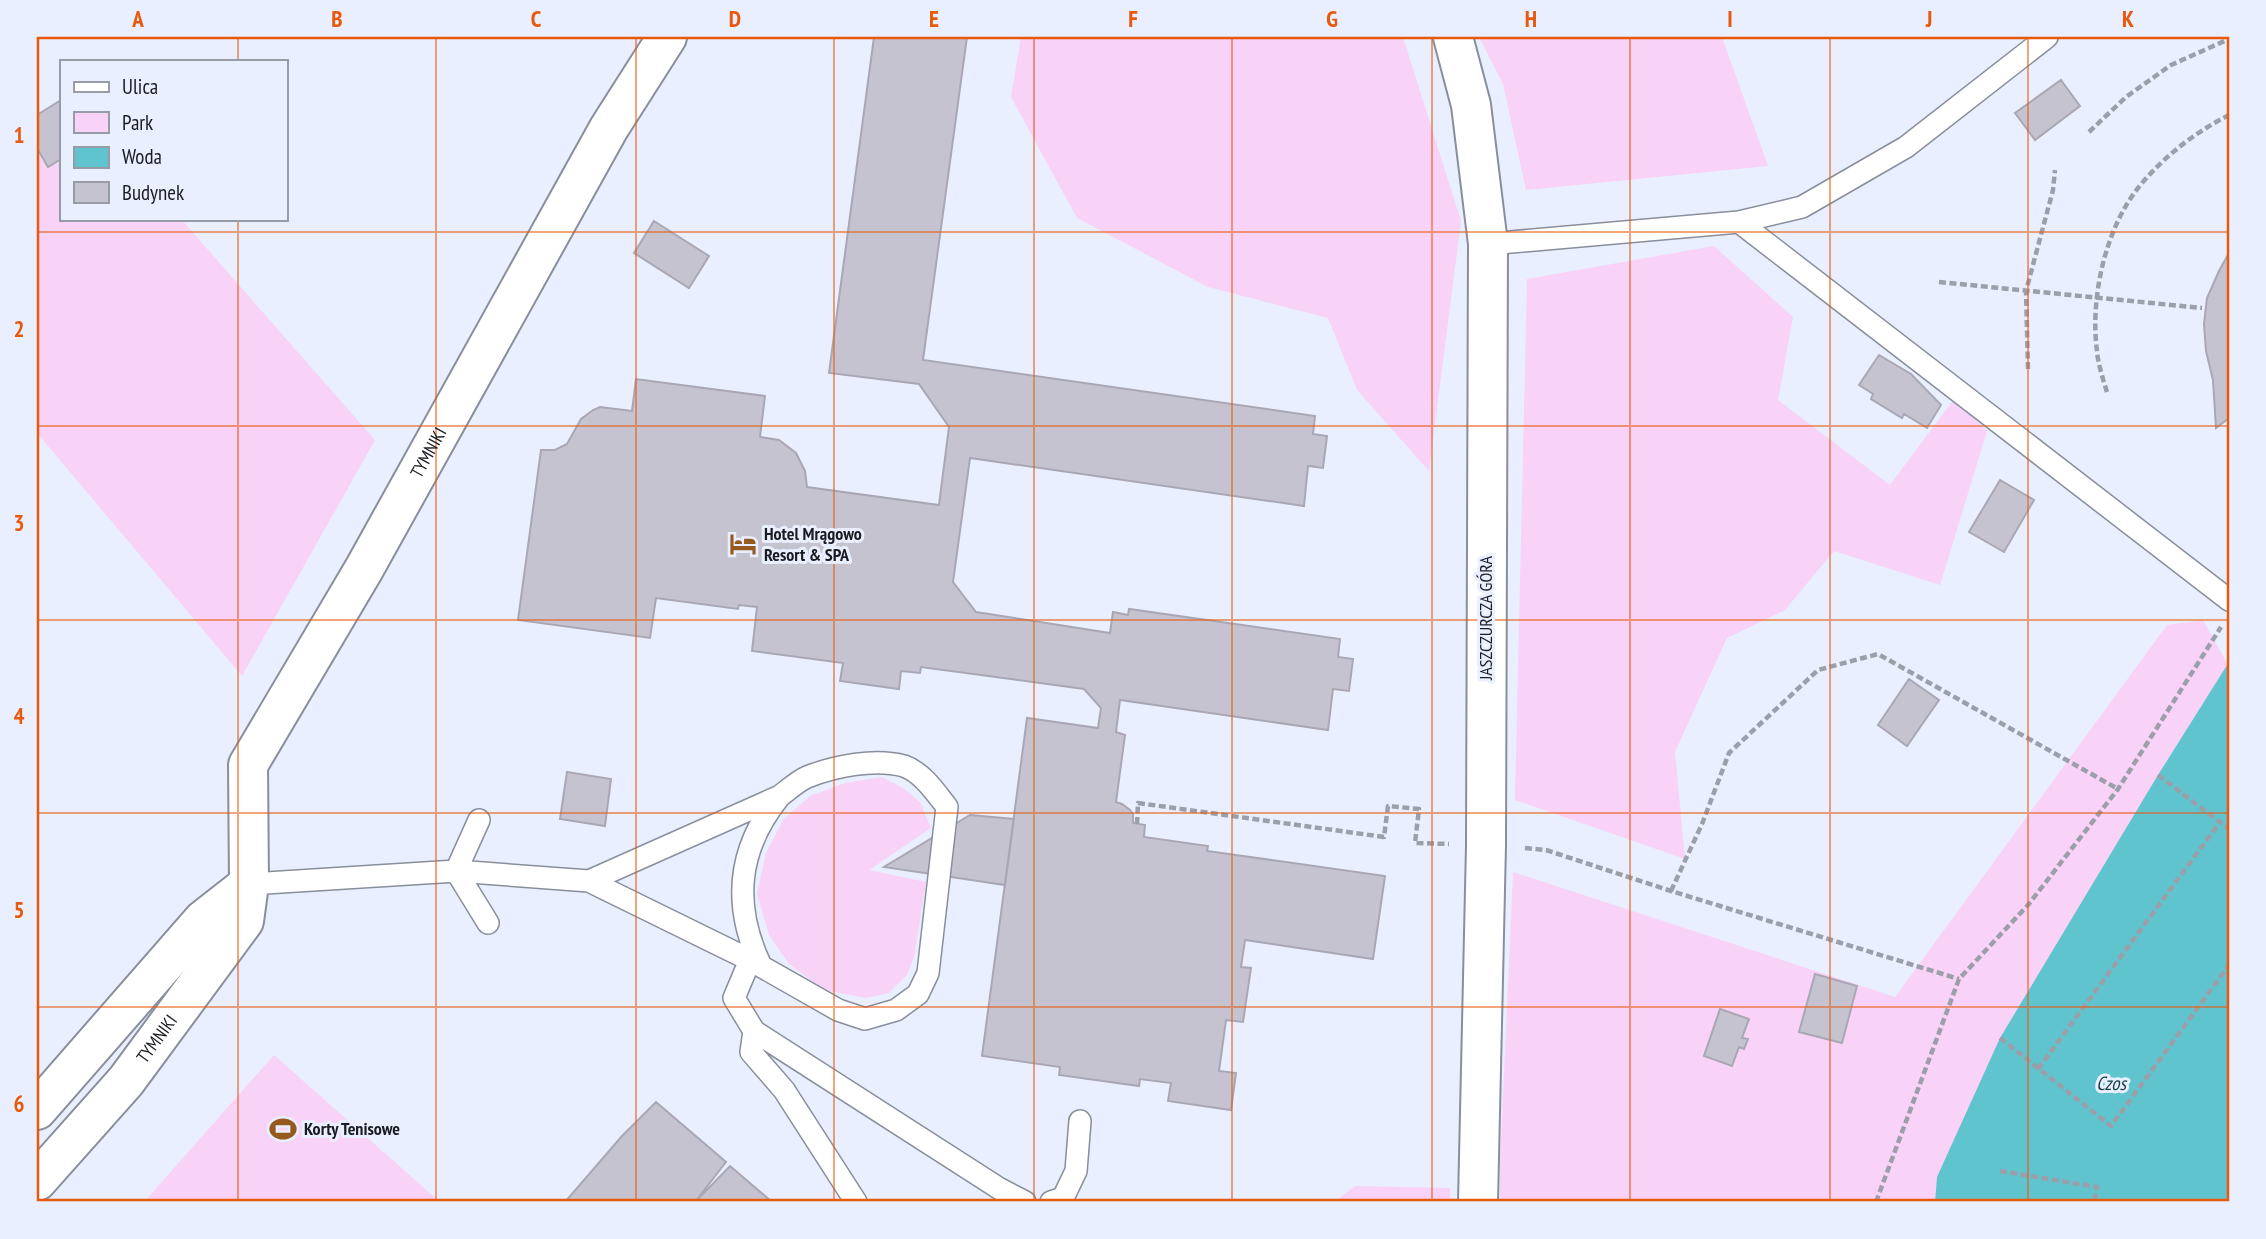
<svg xmlns="http://www.w3.org/2000/svg" width="2266" height="1239" viewBox="0 0 2266 1239" font-family="'PT Sans Narrow',sans-serif">
	<style>
		.green { fill: #f9d2f7 }
		.water { fill: #5fc4ce }
		.building { fill: #c6c3d1; stroke: #aaa7b5; stroke-width: 2 }
		.lines { fill: none; stroke-linecap: round; stroke-linejoin: round }
		.lane-casing { stroke: #888e9b; stroke-width: 24 }
		.street-casing { stroke: #888e9b; stroke-width: 42 }
		.path { stroke: #9b9faa; stroke-width: 4.5; stroke-dasharray: 7 3.5; stroke-linecap: butt }
		.lane { stroke: #fff; stroke-width: 21 }
		.street { stroke: #fff; stroke-width: 38 }
		.grid { fill: none; stroke: #e8590c; stroke-width: 2; stroke-opacity: 0.55 }
		.labels { text-anchor: middle; stroke-width: 6; stroke-linejoin: round; paint-order: stroke }
		.street-label { font-size: 18px; fill: #1a1c21; stroke: #e9effe }
		.poi-label { font-size: 18px; font-weight: bold; fill: #1a1c21; stroke: #e9effe; text-anchor: start }
		.water-label { font-size: 19px; font-style: italic; fill: #0f3f43; stroke: #e9effe }
		.neatline { fill: none; stroke: #e8590c; stroke-width: 2.5 }
		.grid-label { font-size: 23px; text-anchor: middle; font-weight: bold; fill: #e8590c }
	</style>
	<rect width="100%" height="100%" fill="#e9effe"/>
	<!-- green -->
	<path class="green" d="M1021 37H1403L1461 221 1429 471 1357 390 1328 318 1208 287 1077 218 1011 97Z
		M1479 37H1722L1768 166 1526 190 1503 84Z
		M37 155 61 159V219H181L375 440 242 676 37 433Z
		M1714 246 1793 317 1778 400 1890 485 1954 399 1987 431 1940 585 1834 551 1785 610 1727 638 1675 752 1685 859 1515 800 1527 279Z
		M2203 620 2228 665 2166 762 1937 1177 1935 1202H1500V1164L1513 872 1895 997 2167 625Z
		M882 777 903 788 920 802 931 828 869 870 926 882 914 957 907 975 889 993 866 998 824 990 789 964 769 935 757 894 766 853 783 820 810 796 845 783Z
		M274 1055 440 1202H144Z
		M1355 1186 1450 1188V1202H1334Z"/>
	<!-- water -->
	<path class="water" d="M2229 662V1202H1935L1937 1177 2000 1038 2158 775Z"/>
	<!-- building -->
	<path class="building" d="M874 37H967L923 360 1315 416 1313 434 1327 436 1323 468 1308 466 1304 506 970 458 953 582 976 612 1110 633 1113 612 1128 615 1129 609 1340 639 1338 657 1353 659 1349 691 1333 689 1328 730 1120 700 1116 732 1125 735 1116 802 1122 804 1130 810 1133 814V823L1145 825 1144 837 1208 846 1207 851 1385 876 1373 959 1245 940 1241 967 1251 968 1243 1022 1226 1020 1219 1071 1236 1073 1231 1110 1168 1101 1171 1083 1140 1079 1139 1086 1059 1075 1060 1067 982 1056 1027 718 1098 728 1101 708 1084 689 921 667 920 673 901 671 899 689 840 681 843 663 752 651 757 607 739 605 738 609 656 598 650 638 518 620 541 450H555L567 444 581 419 593 410 600 407 632 411 636 379 765 396 760 437 779 440 796 453 805 471 807 487 939 505 949 427 919 384 829 373Z
		M2061 80 2080 106 2035 140 2015 113Z
		M61 100V159L48 167 37 148V115Z
		M654 221 709 256 689 288 634 253Z
		M2229 253V418L2216 428 2213 380 2206 351 2204 324 2207 298 2219 271Z
		M1879 355 1911 374 1941 405 1927 428 1904 414 1902 418 1871 399 1873 394 1859 385Z
		M2000 480 2034 500 2004 552 1969 532Z
		M1909 679 1939 700 1907 746 1878 725Z
		M567 772 611 779 605 826 560 819Z
		M970 815 1014 819 1005 885 884 867Z
		M1815 974 1857 986 1842 1043 1799 1032Z
		M1720 1009 1749 1019 1742 1038 1748 1039 1744 1049 1739 1047 1732 1066 1704 1056Z
		M656 1102 726 1162 695 1202H565L622 1136Z
		M730 1166 772 1202H695Z"/>
	<g class="lines">
		<!-- lane casing -->
		<g class="lane-casing">
			<path id="lane" d="M1739 222 2229 600
				M1488 244 1739 222 1802 207 1906 147 2047 37
				M479 820 456 871 488 923
				M249 884 456 871 589 881 750 960 838 1010 865 1019 896 1010 918 994 928 973 947 807C936 793 922 772 904 766 875 758 835 766 807 777 798 781 788 790 780 796L589 881
				M750 960 734 998 754 1031 1000 1189 1025 1202
				M761 966C732 905 737 849 780 796
				M754 1031 751 1052 784 1090 856 1202
				M1051 1202 1063 1198 1076 1171 1080 1121"/>
		</g>
		<!-- street casing -->
		<g class="street-casing">
			<g id="street">
				<path d="M1453 37 1471 105 1488 244 1486 845 1478 1202"/>
				<path d="M37 1110 203 920 249 884"/>
				<path id="s1" d="M37 1181 126 1081 244 921 249 884 248 765 364 569 609 128 667 37"/>
			</g>
		</g>
		<!-- path -->
		<path class="path" d="M2089 132 2126 97 2171 65 2229 39
			M1939 282 2202 308
			M2028 369 2026 291 2053 190 2055 170
			M2107 392C2103 379 2098 364 2097 351 2090 298 2105 230 2138 188 2163 157 2194 133 2229 115
			M2158 775 2229 829
			M1137 824 1138 803 1384 837 1388 806 1419 809 1415 843 1449 844
			M1525 848 1546 850 1671 891 1959 979
			M1671 891 1702 824 1729 753 1818 670 1878 654 2118 789
			M2000 1038 2111 1126 2229 965
			M2038 1069 2220 822
			M2000 1171 2097 1187 2094 1202
			M1876 1202 1959 979 2028 905 2118 789 2221 627"/>
		<!-- lane -->
		<use href="#lane" class="lane"/>
		<!-- street -->
		<use href="#street" class="street"/>
	</g>
	<!-- grid -->
	<path class="grid" d="M238 37V61M436 37V1202M636 37V1202M834 37V1202M1034 37V1202M1232 37V1202M1432 37V1202M1630 37V1202M1830 37V1202M2028 37V1202M238 219V1202M37 232H2229M37 426H2229M37 620H2229M37 813H2229M37 1007H2229"/>
	<!-- icons -->
	<defs>
		<g id="hotel-bare" transform="scale(2.1)"><path d="M-6-4.5h1.5V1H6V5H4.5V3h-9V5H-6ZM-4 0a1.8 1.8 0 1 1 3.6 0ZM.5 0V-2.5h3Q6-2.5 6 0Z" fill="#975a1e" stroke="#e9effe" stroke-width="2.5" paint-order="stroke"/></g>
		<g id="stadium-bare" transform="scale(2.1)"><path d="M0-5a6.5 5 0 1 0 0 10a6.5 5 0 1 0 0-10ZM-3.5-1.8h7v3.6h-7Z" fill="#975a1e" stroke="#e9effe" stroke-width="2.5" paint-order="stroke"/></g>
	</defs>
	<g fill-rule="evenodd">
		<use href="#hotel-bare" x="743" y="544"/>
		<use href="#stadium-bare" x="283" y="1129"/>
	</g>
	<g class="labels">
		<!-- street labels -->
		<g class="street-label">
			<text dy="6" stroke="none"><textPath href="#s1" startOffset="850">TYMNIKI</textPath></text>
			<text transform="translate(1486 618) rotate(-90)" y="6">JASZCZURCZA GÓRA</text>
			<text dy="6" stroke="none"><textPath href="#s1" startOffset="186">TYMNIKI</textPath></text>
		</g>
		<!-- poi labels -->
		<g class="poi-label">
			<text x="764" y="540">Hotel Mrągowo<tspan x="764" dy="21">Resort &amp; SPA</tspan></text>
			<text x="304" y="1135">Korty Tenisowe</text>
		</g>
		<!-- water labels -->
		<g class="water-label">
			<text x="2111" y="1090">Czos</text>
		</g>
	</g>
	<!-- border -->
	<rect width="2266" height="1239" fill="none" stroke="#e9effe" stroke-width="77"/>
	<!-- legend -->
	<rect x="60" y="60" width="228" height="161" fill="#e9effe" stroke="#969ba6" stroke-width="2"/>
	<rect x="74" y="82" width="35" height="10" fill="#ffffff" stroke="#969ba6" stroke-width="2"/>
	<text x="122" y="94" font-size="21" fill="#1a1c21">Ulica</text>
	<rect x="74" y="112" width="35" height="21" fill="#f9d2f7" stroke="#969ba6" stroke-width="2"/>
	<text x="122" y="130" font-size="21" fill="#1a1c21">Park</text>
	<rect x="74" y="147" width="35" height="21" fill="#5fc4ce" stroke="#969ba6" stroke-width="2"/>
	<text x="122" y="164" font-size="21" fill="#1a1c21">Woda</text>
	<rect x="74" y="182" width="35" height="21" fill="#c6c3d1" stroke="#969ba6" stroke-width="2"/>
	<text x="122" y="200" font-size="21" fill="#1a1c21">Budynek</text>
	<rect x="38" y="38" width="2190" height="1162" class="neatline"/>
	<g class="grid-label">
		<text x="138" y="27">A</text>
		<text x="337" y="27">B</text>
		<text x="536" y="27">C</text>
		<text x="735" y="27">D</text>
		<text x="934" y="27">E</text>
		<text x="1133" y="27">F</text>
		<text x="1332" y="27">G</text>
		<text x="1531" y="27">H</text>
		<text x="1730" y="27">I</text>
		<text x="1929" y="27">J</text>
		<text x="2128" y="27">K</text>
		<text x="19" y="143">1</text>
		<text x="19" y="337">2</text>
		<text x="19" y="531">3</text>
		<text x="19" y="724">4</text>
		<text x="19" y="918">5</text>
		<text x="19" y="1112">6</text>
	</g>
</svg>
